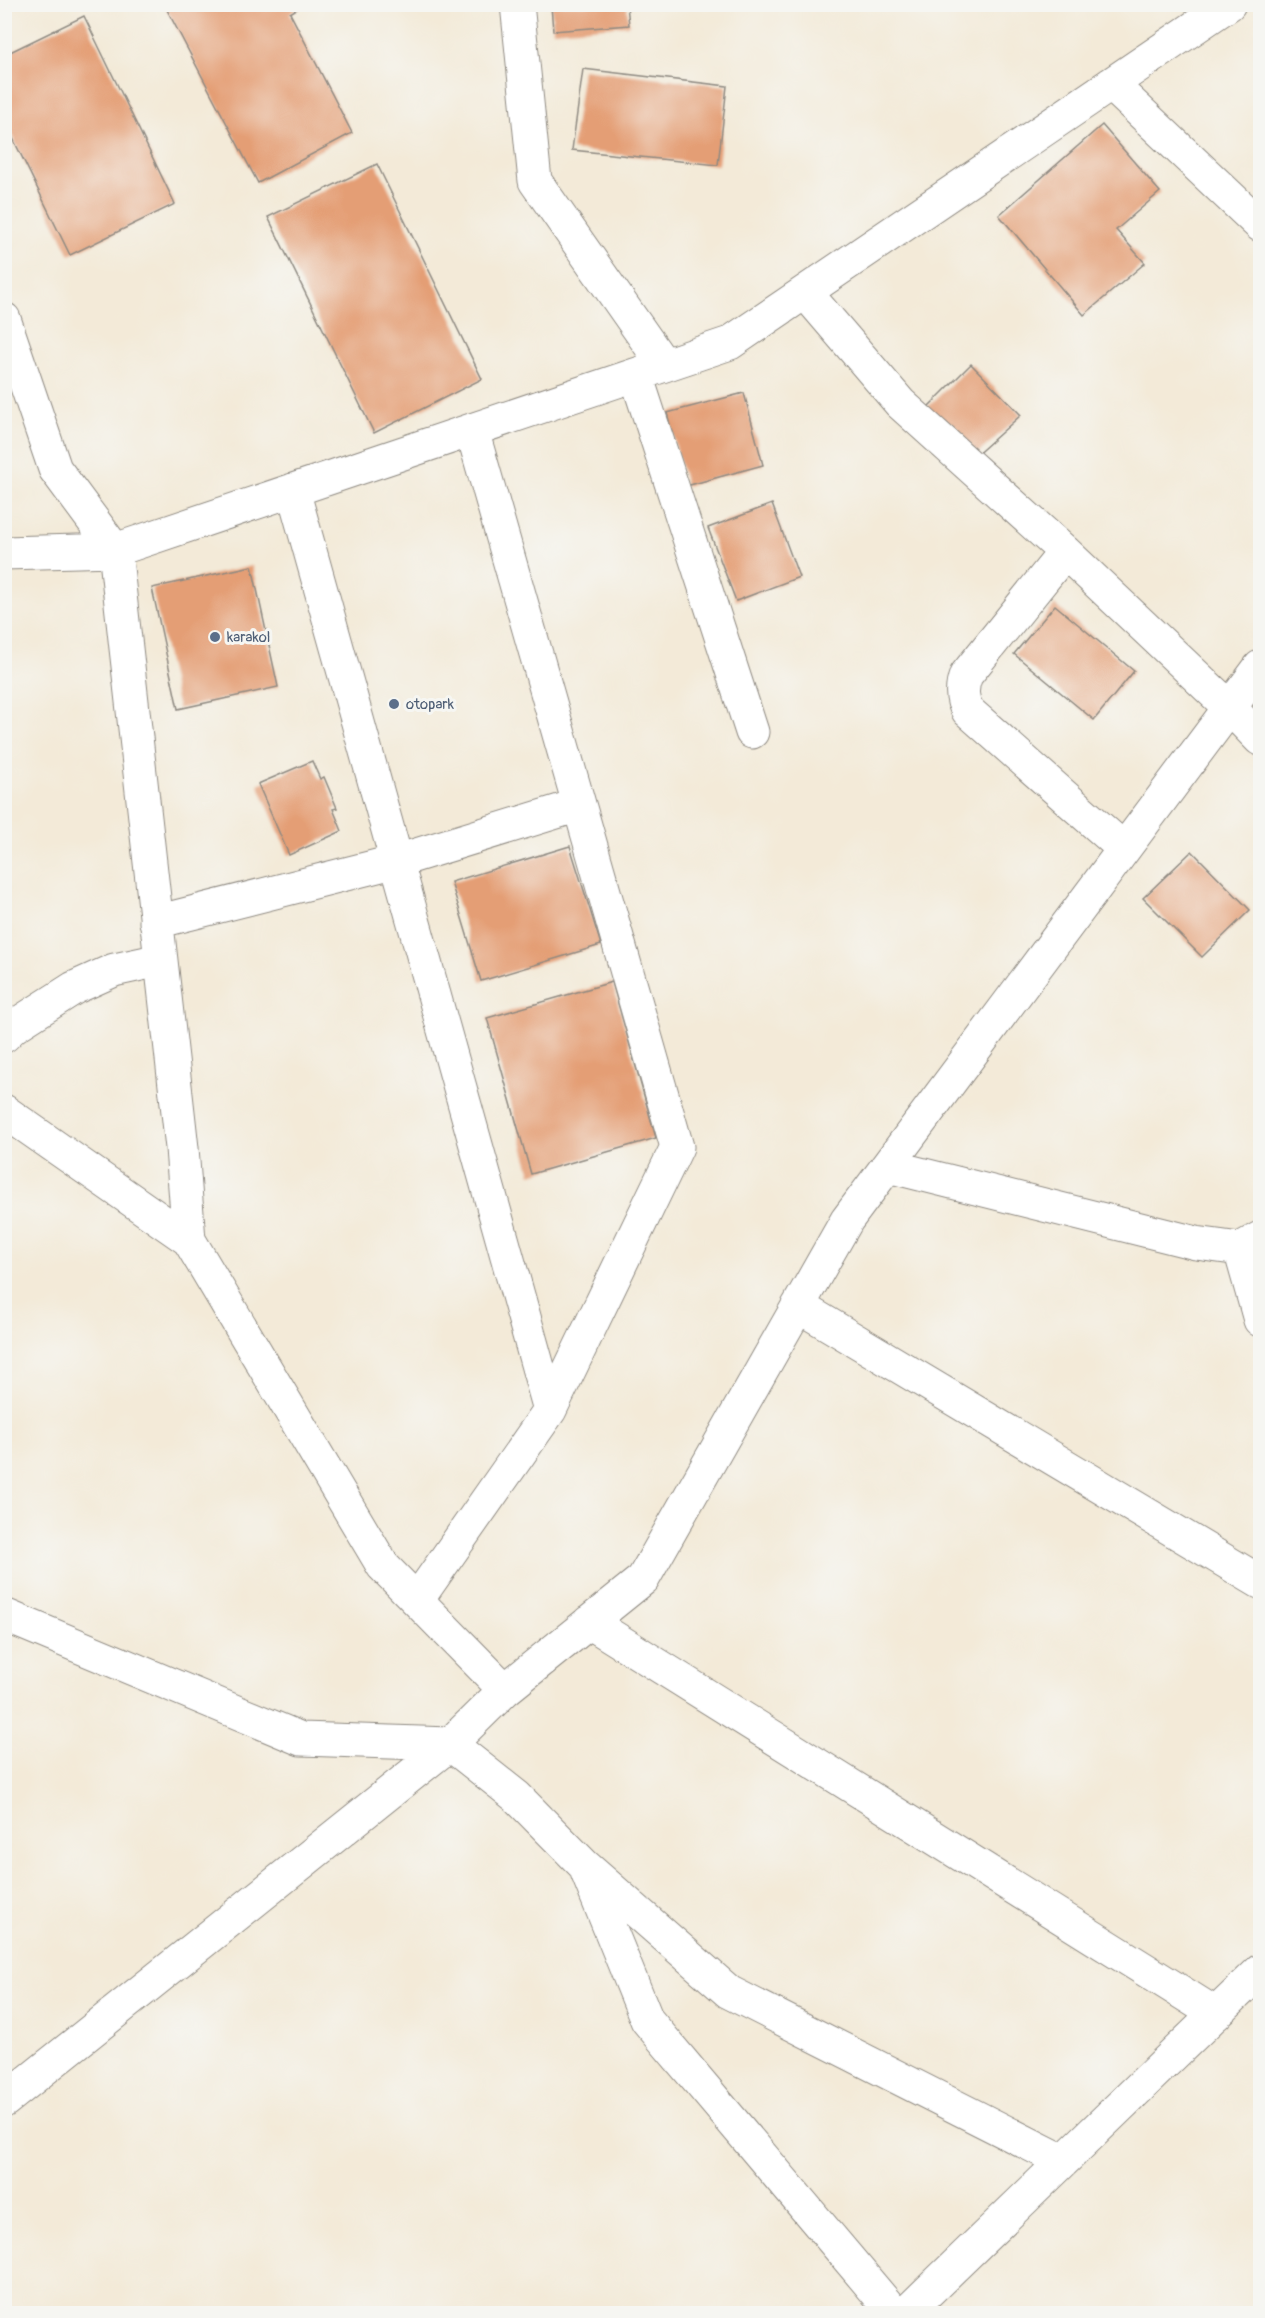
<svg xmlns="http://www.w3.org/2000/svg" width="1265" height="2318" viewBox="0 0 1265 2318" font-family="Pangolin,sans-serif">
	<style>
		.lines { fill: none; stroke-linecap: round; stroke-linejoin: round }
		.stream { stroke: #57c4cc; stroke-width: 10 }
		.building { fill: #e49e74 }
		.minor-casing { stroke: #8f8a82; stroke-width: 35 }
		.minor { stroke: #fff; stroke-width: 33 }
		.service-dot { fill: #5c6f8a; stroke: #f6f6f2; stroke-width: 2 }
		.labels { text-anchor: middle; stroke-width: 6; stroke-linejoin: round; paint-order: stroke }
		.service-label { font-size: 15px; fill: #4e5e75; stroke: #f6f6f2; text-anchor: start }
	</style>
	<rect width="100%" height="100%" fill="#f6f6f2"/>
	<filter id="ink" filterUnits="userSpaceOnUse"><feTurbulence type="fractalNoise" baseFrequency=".0167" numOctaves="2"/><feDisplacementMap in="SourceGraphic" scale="12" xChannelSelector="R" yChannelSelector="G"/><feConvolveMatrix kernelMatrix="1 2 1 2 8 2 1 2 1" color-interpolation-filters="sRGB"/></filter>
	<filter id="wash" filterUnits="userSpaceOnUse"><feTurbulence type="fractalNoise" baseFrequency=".008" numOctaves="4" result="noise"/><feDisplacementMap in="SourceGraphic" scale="24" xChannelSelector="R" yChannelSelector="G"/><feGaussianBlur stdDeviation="1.35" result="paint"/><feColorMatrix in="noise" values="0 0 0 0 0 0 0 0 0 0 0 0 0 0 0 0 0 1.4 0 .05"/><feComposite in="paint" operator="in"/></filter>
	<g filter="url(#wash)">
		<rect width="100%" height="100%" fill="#f3ead8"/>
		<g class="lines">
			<!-- stream -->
			<path class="stream" d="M4 2312 8 2314"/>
		</g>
		<g id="blocks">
			<!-- building -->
			<path class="building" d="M164 4H305L290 13 352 133 258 183Z
				M551 5H627L629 25 553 31Z
				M84 16 175 204 70 255 4 120V55Z
				M583 69 727 86 718 165 572 150Z
				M1102 125 1160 192 1116 230 1145 263 1084 315 999 215Z
				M377 164 482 379 374 433 268 217Z
				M971 364 1021 415 973 458 927 408Z
				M744 393 763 465 686 486 667 413Z
				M772 504 799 577 736 601 708 528Z
				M252 566 278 687 178 709 152 588Z
				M1055 605 1134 671 1094 720 1014 654Z
				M312 761 320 779 324 777 337 808 333 809 342 831 289 855 258 784Z
				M570 846 601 945 481 981 451 882Z
				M1192 851 1250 910 1202 957 1143 898Z
				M612 982 656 1138 531 1174 487 1018Z"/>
		</g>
	</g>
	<g filter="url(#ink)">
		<use href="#blocks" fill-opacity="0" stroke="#8f8a82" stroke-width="1.5"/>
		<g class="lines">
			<!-- minor casing -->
			<g class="minor-casing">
				<path id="minor" d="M517 4 535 181 664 365
					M1111 84 1260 225
					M805 292 900 403 1065 552 1230 708 1260 739
					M4 319 55 469 115 550 182 1148 189 1240 383 1566 505 1690
					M636 375 752 732
					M293 490 550 1410
					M1065 552 966 675C961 688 961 699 968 711L1124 849
					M4 553 115 550 730 343 1229 4
					M156 922 397 861 579 805
					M4 1036 13 1027 74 988 114 970 160 960
					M4 1111 189 1240
					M888 1166 1196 1243 1240 1249 1260 1238
					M1240 1249 1260 1320
					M798 1306 1260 1582
					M417 1600 550 1410 677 1147 472 430
					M4 1615 301 1739 450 1744 517 1797 585 1866 729 1992 1063 2161
					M589 1622 1216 2014
					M587 1872 647 2020 895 2314
					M4 2101 450 1744 505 1690 643 1579 847 1220 1260 667
					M905 2314 1260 1971"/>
			</g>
			<!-- minor -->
			<use href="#minor" class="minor"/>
		</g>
	</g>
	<!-- markers -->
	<g class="service-dot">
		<circle cx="215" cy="637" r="6"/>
		<circle cx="394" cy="704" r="6"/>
	</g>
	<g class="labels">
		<!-- service labels -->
		<g class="service-label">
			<text x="227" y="642">karakol</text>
			<text x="406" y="709">otopark</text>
		</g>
	</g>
	<!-- margin -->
	<rect width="1265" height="2318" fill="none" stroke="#f6f6f2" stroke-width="24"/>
</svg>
